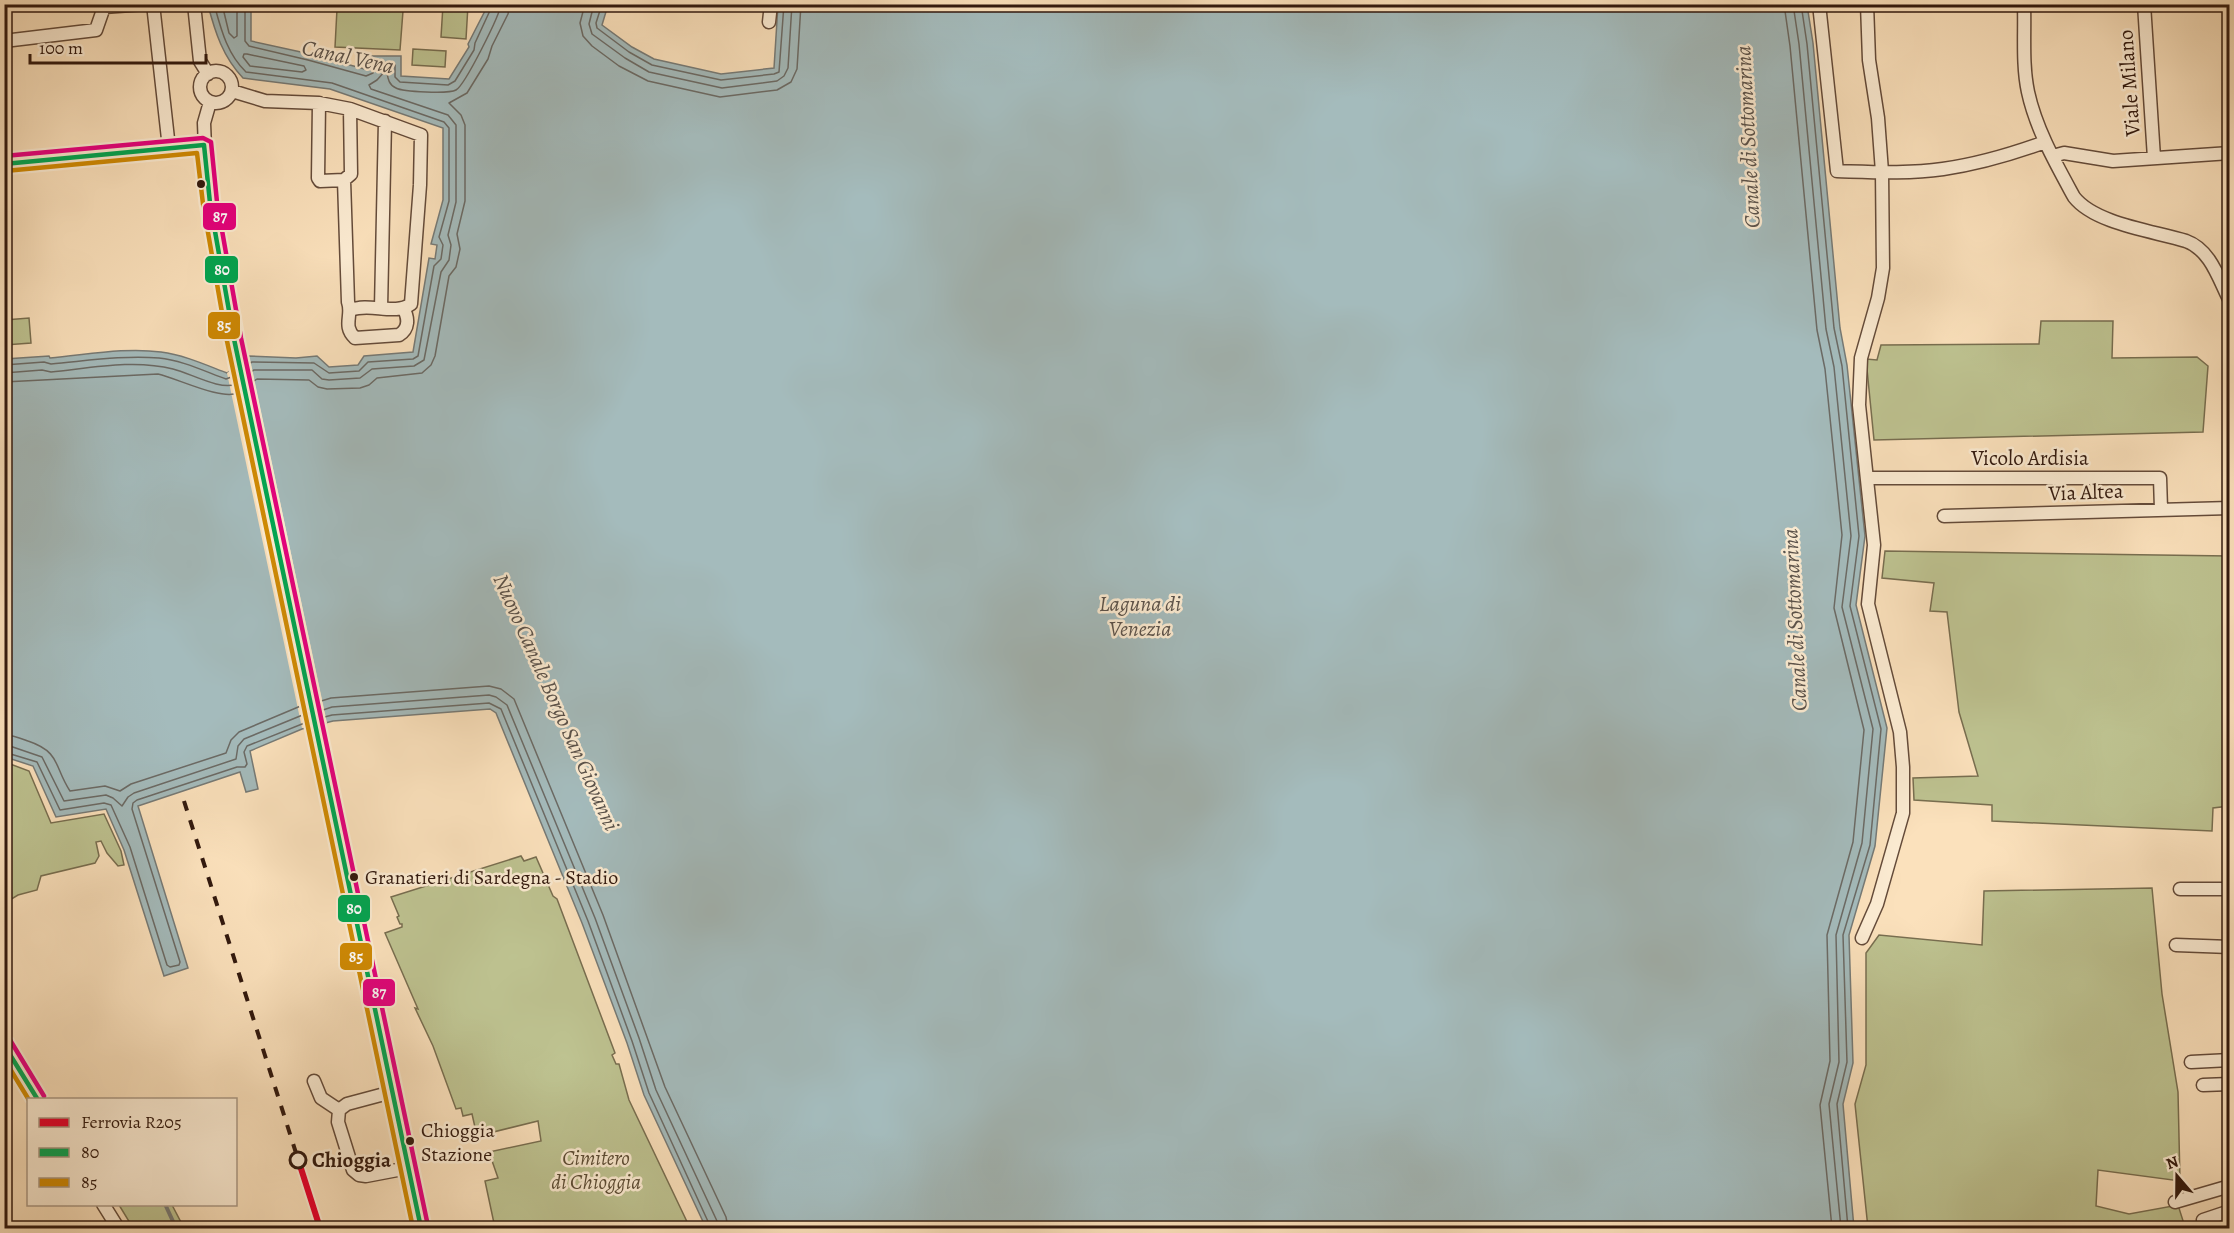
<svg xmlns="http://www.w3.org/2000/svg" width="2234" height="1233" viewBox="0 0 2234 1233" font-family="Alegreya,serif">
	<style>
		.green { fill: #bec391; stroke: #786e50; stroke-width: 1.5 }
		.water { fill: #a4bbbc; stroke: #767a76; stroke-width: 1.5 }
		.pier { fill: #fbe1bc }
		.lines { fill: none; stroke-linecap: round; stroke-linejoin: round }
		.shore { stroke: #6b6a65; stroke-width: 1.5 }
		.stream { stroke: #767a76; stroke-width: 4 }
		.minor-casing { stroke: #644b3a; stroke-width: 15 }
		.minor { stroke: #fcecd3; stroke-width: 12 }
		.rail { stroke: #32190e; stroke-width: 4; stroke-dasharray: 10 10; stroke-linecap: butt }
		.bus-1-casing { stroke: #fcecd3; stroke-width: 9 }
		.bus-2-casing { stroke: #fcecd3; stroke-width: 9 }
		.bus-3-casing { stroke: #fcecd3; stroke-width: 9 }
		.bus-1 { stroke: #00a651; stroke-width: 4.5 }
		.bus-2 { stroke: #d08a03; stroke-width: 4.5 }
		.bus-3 { stroke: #e5007d; stroke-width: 4.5 }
		.rail-1-casing { stroke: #fcecd3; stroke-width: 10 }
		.rail-1 { stroke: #e4002b; stroke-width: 6 }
		.bus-dot { fill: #32190e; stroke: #fcecd3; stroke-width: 2 }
		.stop-dot { fill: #fcecd3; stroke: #32190e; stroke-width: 3 }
		.labels { text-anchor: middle; stroke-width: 5; stroke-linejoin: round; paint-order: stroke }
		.bus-label { font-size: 20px; fill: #32190e; stroke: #fcecd3; text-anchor: start }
		.street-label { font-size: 21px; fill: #32190e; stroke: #fcecd3 }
		.park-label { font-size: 21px; font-style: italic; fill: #5c4c35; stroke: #fcecd3 }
		.stop-label { font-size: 21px; font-weight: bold; fill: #32190e; stroke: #fcecd3; text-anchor: start }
		.water-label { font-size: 22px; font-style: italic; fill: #5a524b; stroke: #fcecd3 }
		.line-badge { stroke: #fcecd3; stroke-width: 2 }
		.badge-label { font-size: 16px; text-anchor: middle; font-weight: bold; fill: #fff }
	</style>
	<rect width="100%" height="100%" fill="#fbe1bc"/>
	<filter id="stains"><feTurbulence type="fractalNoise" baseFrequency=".00333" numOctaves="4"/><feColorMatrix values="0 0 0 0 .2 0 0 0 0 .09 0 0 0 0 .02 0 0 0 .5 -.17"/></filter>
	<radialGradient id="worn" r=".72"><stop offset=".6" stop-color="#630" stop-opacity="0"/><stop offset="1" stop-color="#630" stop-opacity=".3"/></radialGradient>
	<!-- green -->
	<path class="green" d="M443 5H468L466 39 441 37Z
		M337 9 403 11 400 50 335 47Z
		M413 49 446 51 445 67 412 65Z
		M29 318 31 343 5 345V320Z
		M2041 321H2113L2112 358 2197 357 2208 366 2203 432 1874 440 1866 359 1877 360 1881 345 2039 344Z
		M1885 551 2229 556V806L2213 808 2212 831 1992 821V805L1914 800 1913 778 1978 776 1959 712 1947 612 1930 611 1934 583 1882 578Z
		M5 762 29 771 51 823 104 814 121 851 124 865 118 866 107 853 101 841 96 842 99 856 95 863 41 876 37 890 18 895 5 903Z
		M521 856 524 861 536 857 553 896 557 899 615 1053 612 1055 616 1064H619L629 1100 690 1228H495L485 1181 498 1178 489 1152 541 1141 538 1121 477 1136 472 1114 463 1116 461 1108 456 1109 433 1046 415 1008 418 1009 385 933 402 927V924H400L397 917 399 916 391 897Z
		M2152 888 2162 994 2178 1092 2180 1181 2098 1170 2096 1206 2129 1214 2178 1205 2185 1227 2191 1226 2192 1228H1868L1855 1104 1866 1065V953L1879 935 1982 945 1984 891Z
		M119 1205H172L184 1228H133Z"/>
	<!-- water -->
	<path class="water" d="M208 5H251V41L310 54 368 70V56H401V76L449 79 469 47 468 44 488 5H608L602 25 632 47 654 59 721 74 774 68 778 5H1807L1813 43 1840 328 1847 365 1865 536 1856 605 1887 728 1875 846 1849 935 1853 1063 1843 1104 1854 1228H706L644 1095 627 1043 582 923 496 713 490 709 333 721 302 729 250 751 258 789 246 792 240 772 138 806 188 968 164 976 124 850 106 809 56 817 33 766 5 757V359L49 356 50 358C86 355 125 347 161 352 184 355 206 365 227 373L249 356 296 358 317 356 329 367 358 365 364 356 413 352 429 258 435 259 437 245 431 244 443 200V128L330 89 243 78C223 57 215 32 208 5Z"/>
	<!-- pier -->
	<path class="pier" d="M249 356 327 723 302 728 227 373Z"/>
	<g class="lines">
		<!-- shore -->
		<path class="shore" d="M214 4C221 29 227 54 246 72L332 83 444 122 449 128V201L439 237 443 245 441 259 434 266 418 356 413 359 368 362 359 371 329 373 314 363 252 362 247 365
			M222 4 229 33 234 38 237 36V4
			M245 4V41L249 46 308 60 366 76 373 73 376 63 393 62 395 65V77L400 82 448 85 455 81 474 50 475 43 493 4
			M585 4 580 23 583 36 592 46 619 66 648 81 720 97 777 90 791 82 797 69 801 4
			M594 4 589 24 592 34 625 58 649 72 722 88 777 81 784 76 788 68 792 4
			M602 4 596 23 597 28 629 52 652 65 721 80 774 74 779 72 784 4
			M1784 4 1790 46 1817 330 1825 369 1842 535 1834 608 1864 730 1853 842 1827 935 1830 1061 1820 1105 1832 1228
			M1793 4 1799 44 1826 329 1834 367 1851 536 1842 607 1873 729 1862 843 1836 935 1839 1062 1829 1104 1841 1228
			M1801 4 1807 44 1834 328 1842 366 1859 536 1850 606 1881 729 1870 845 1843 935 1847 1062 1837 1104 1848 1228
			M247 54 304 66 306 70 302 72 250 66 243 57 244 54Z
			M4 365 44 362 51 364C86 361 123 355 159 358 181 360 204 371 226 379L234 376
			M4 373 42 370 51 372C91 368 134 359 173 369 190 373 221 391 236 384
			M249 373 254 370H312L322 379 329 380 360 378 372 369 414 366 424 360 441 272 449 260 451 245 448 235 456 202V125L448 115 371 89 369 85 377 80 385 71 387 73C388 79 389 85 396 88 403 92 449 94 456 90 465 85 500 15 501 4
			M4 382 158 374C179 379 220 400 238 393
			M251 383 257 379 309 380 318 387 327 389 360 388 369 385 377 378 422 373 431 365 435 356 449 276 456 267 460 249 457 234 465 201V125L461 115 449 103 467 93 488 59 492 46 508 14 510 4
			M318 702 331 698 489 686 501 689 514 699 603 915 665 1087 726 1217 728 1228
			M320 711 332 707 489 695 496 697 507 705 595 918 639 1038 656 1090 717 1221 719 1228
			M321 718 332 715 489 703 501 709 588 921 632 1041 649 1093 711 1228
			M4 735C13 735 20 738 28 741 61 752 54 767 70 791L105 786 120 791 131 784 226 753 231 740 239 732 303 705
			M4 744 42 757 64 801 106 795 113 798 122 806 128 797 134 793 236 759 238 746 244 739 305 714
			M4 752 37 762 60 810 104 803 111 805 130 847 167 965 170 967 179 965 180 962 132 809 133 803 137 800 237 767H245L247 764 244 752 247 746 307 722"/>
		<!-- stream -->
		<path class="stream" d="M165 1204 176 1228"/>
		<!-- minor casing -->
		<g class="minor-casing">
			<path id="minor" d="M153 4 169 148
				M194 4 200 61 208 74
				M1819 4 1837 171C1872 172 1909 174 1943 169 1978 164 2012 154 2045 142
				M2024 4C2025 33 2022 64 2028 92 2036 129 2056 164 2074 197 2095 224 2154 231 2186 241 2211 250 2219 280 2230 301
				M2144 4 2154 158
				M769 22 771 4
				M4 41 96 30 104 7 145 4
				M200 87a16 16 0 1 1 32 0a16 16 0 1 1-32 0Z
				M232 91 265 101 319 103 350 109 421 135 420 185 411 304C395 316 369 302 351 310
				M210 102 204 123 206 173 234 339 421 1228
				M319 103 318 178 320 181 344 180 351 174 350 109
				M2053 156 2064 153 2113 161 2230 153
				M4 164 204 145
				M344 180 348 302C353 315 342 326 355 338L399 335C409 329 409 318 403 308
				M381 308 385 121
				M1867 478H2160L2161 509
				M1944 516 2230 508
				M2180 889H2230
				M1862 938 1877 904 1903 813V767L1900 732 1868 604 1874 545 1859 405 1861 358 1878 298 1883 268 1882 172 1878 118 1869 60 1867 4
				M2176 945 2230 947
				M4 1044 38 1100
				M2191 1062 2230 1060
				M314 1081 321 1098 339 1110
				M2203 1085 2230 1084
				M392 1092 347 1104 339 1110 338 1122 353 1170 359 1175 366 1176 408 1168
				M2175 1202 2230 1186
				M103 1204 118 1228
				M2203 1220 2230 1211"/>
		</g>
		<!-- minor -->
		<use href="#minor" class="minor"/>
		<!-- rail -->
		<path class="rail" d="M184 801 297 1156"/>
		<!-- bus-1 casing -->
		<g class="bus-1-casing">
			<path id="bus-1" d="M4 164 204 145 210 203 234 339 421 1228
				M4 1045 38 1100"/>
		</g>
		<!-- bus-2 casing -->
		<g class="bus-2-casing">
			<path id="bus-2" d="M5 171 197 153 203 204 227 341 413 1228
				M4 1059 29 1100"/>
		</g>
		<!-- bus-3 casing -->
		<g class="bus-3-casing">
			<path id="bus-3" d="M4 156 203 138 211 142 217 202 241 338 428 1226
				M10 1040 44 1096"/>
		</g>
		<!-- bus-1 -->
		<use href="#bus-1" class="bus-1"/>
		<!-- bus-2 -->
		<use href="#bus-2" class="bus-2"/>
		<!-- bus-3 -->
		<use href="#bus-3" class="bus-3"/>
		<!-- rail-1 casing -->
		<g class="rail-1-casing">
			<path id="rail-1" d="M297 1156 320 1228"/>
		</g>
		<!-- rail-1 -->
		<use href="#rail-1" class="rail-1"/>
	</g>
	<!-- markers -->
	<g class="bus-dot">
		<circle cx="201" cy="184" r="5"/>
		<circle cx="354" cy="877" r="5"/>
		<circle cx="410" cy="1141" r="5"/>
	</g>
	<circle class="stop-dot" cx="298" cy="1160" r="8"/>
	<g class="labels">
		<!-- bus labels -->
		<g class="bus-label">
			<text x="365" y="884">Granatieri di Sardegna - Stadio</text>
			<text x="421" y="1137">Chioggia<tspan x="421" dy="24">Stazione</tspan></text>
		</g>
		<!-- street labels -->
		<g class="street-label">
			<text transform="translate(2129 83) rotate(-94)" y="7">Viale Milano</text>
			<text x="2030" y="465">Vicolo Ardisia</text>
			<text transform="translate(2086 492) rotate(-2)" y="7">Via Altea</text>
		</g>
		<!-- park labels -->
		<g class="park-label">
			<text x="596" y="1165">Cimitero<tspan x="596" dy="24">di Chioggia</tspan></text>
		</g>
		<!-- stop labels -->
		<g class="stop-label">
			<text x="312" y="1167">Chioggia</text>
		</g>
		<!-- water labels -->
		<g class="water-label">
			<text transform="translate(348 56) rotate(12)" y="8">Canal Vena</text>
			<text transform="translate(1747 137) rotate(-93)" y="8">Canale di Sottomarina</text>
			<text x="1140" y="611">Laguna di<tspan x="1140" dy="25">Venezia</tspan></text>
			<text transform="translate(1794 620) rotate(-93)" y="8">Canale di Sottomarina</text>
			<text transform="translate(557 702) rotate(66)" y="8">Nuovo Canale Borgo San Giovanni</text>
		</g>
	</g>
	<g class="line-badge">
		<rect x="202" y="202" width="35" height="29" rx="6" fill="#e5007d"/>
		<rect x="204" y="255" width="35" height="29" rx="6" fill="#00a651"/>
		<rect x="207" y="311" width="34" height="29" rx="6" fill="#d08a03"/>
		<rect x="337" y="894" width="34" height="29" rx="6" fill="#00a651"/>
		<rect x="339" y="942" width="34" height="29" rx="6" fill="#d08a03"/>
		<rect x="362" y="978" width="34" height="29" rx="6" fill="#e5007d"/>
	</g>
	<g class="badge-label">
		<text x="220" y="222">87</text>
		<text x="222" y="275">80</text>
		<text x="224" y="331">85</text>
		<text x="354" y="914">80</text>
		<text x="356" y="962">85</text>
		<text x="379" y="998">87</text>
	</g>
	<!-- margin -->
	<rect width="2234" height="1233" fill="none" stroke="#fbe1bc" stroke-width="24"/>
	<rect x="6" y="6" width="2222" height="1221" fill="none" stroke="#32190e" stroke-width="3"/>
	<rect x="12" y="12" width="2210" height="1209" fill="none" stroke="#32190e" stroke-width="1.5"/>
	<!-- legend -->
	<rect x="27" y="1098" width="210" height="108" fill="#fcecd3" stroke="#ab9884" stroke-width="1.5"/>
	<rect x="39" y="1118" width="30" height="9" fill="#e4002b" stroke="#ab9884" stroke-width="1.5"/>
	<text x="81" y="1128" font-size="18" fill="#32190e">Ferrovia R205</text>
	<rect x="39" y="1148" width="30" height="9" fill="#00a651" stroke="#ab9884" stroke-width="1.5"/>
	<text x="81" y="1158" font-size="18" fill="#32190e">80</text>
	<rect x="39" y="1178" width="30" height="9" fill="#d08a03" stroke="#ab9884" stroke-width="1.5"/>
	<text x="81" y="1188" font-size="18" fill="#32190e">85</text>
	<!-- north arrow -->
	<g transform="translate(2177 1176) rotate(340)" stroke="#fcecd3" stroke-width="4.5" paint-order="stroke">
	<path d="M0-4.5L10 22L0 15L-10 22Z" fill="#32190e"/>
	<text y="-9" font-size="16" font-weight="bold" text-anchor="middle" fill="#32190e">N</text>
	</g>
	<!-- scale -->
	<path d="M30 54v9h176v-9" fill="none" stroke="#32190e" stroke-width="3"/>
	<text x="39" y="54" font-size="18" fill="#32190e" stroke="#fcecd3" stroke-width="4.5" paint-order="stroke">100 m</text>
	<rect width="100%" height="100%" filter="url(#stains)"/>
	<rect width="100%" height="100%" fill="url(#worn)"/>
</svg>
